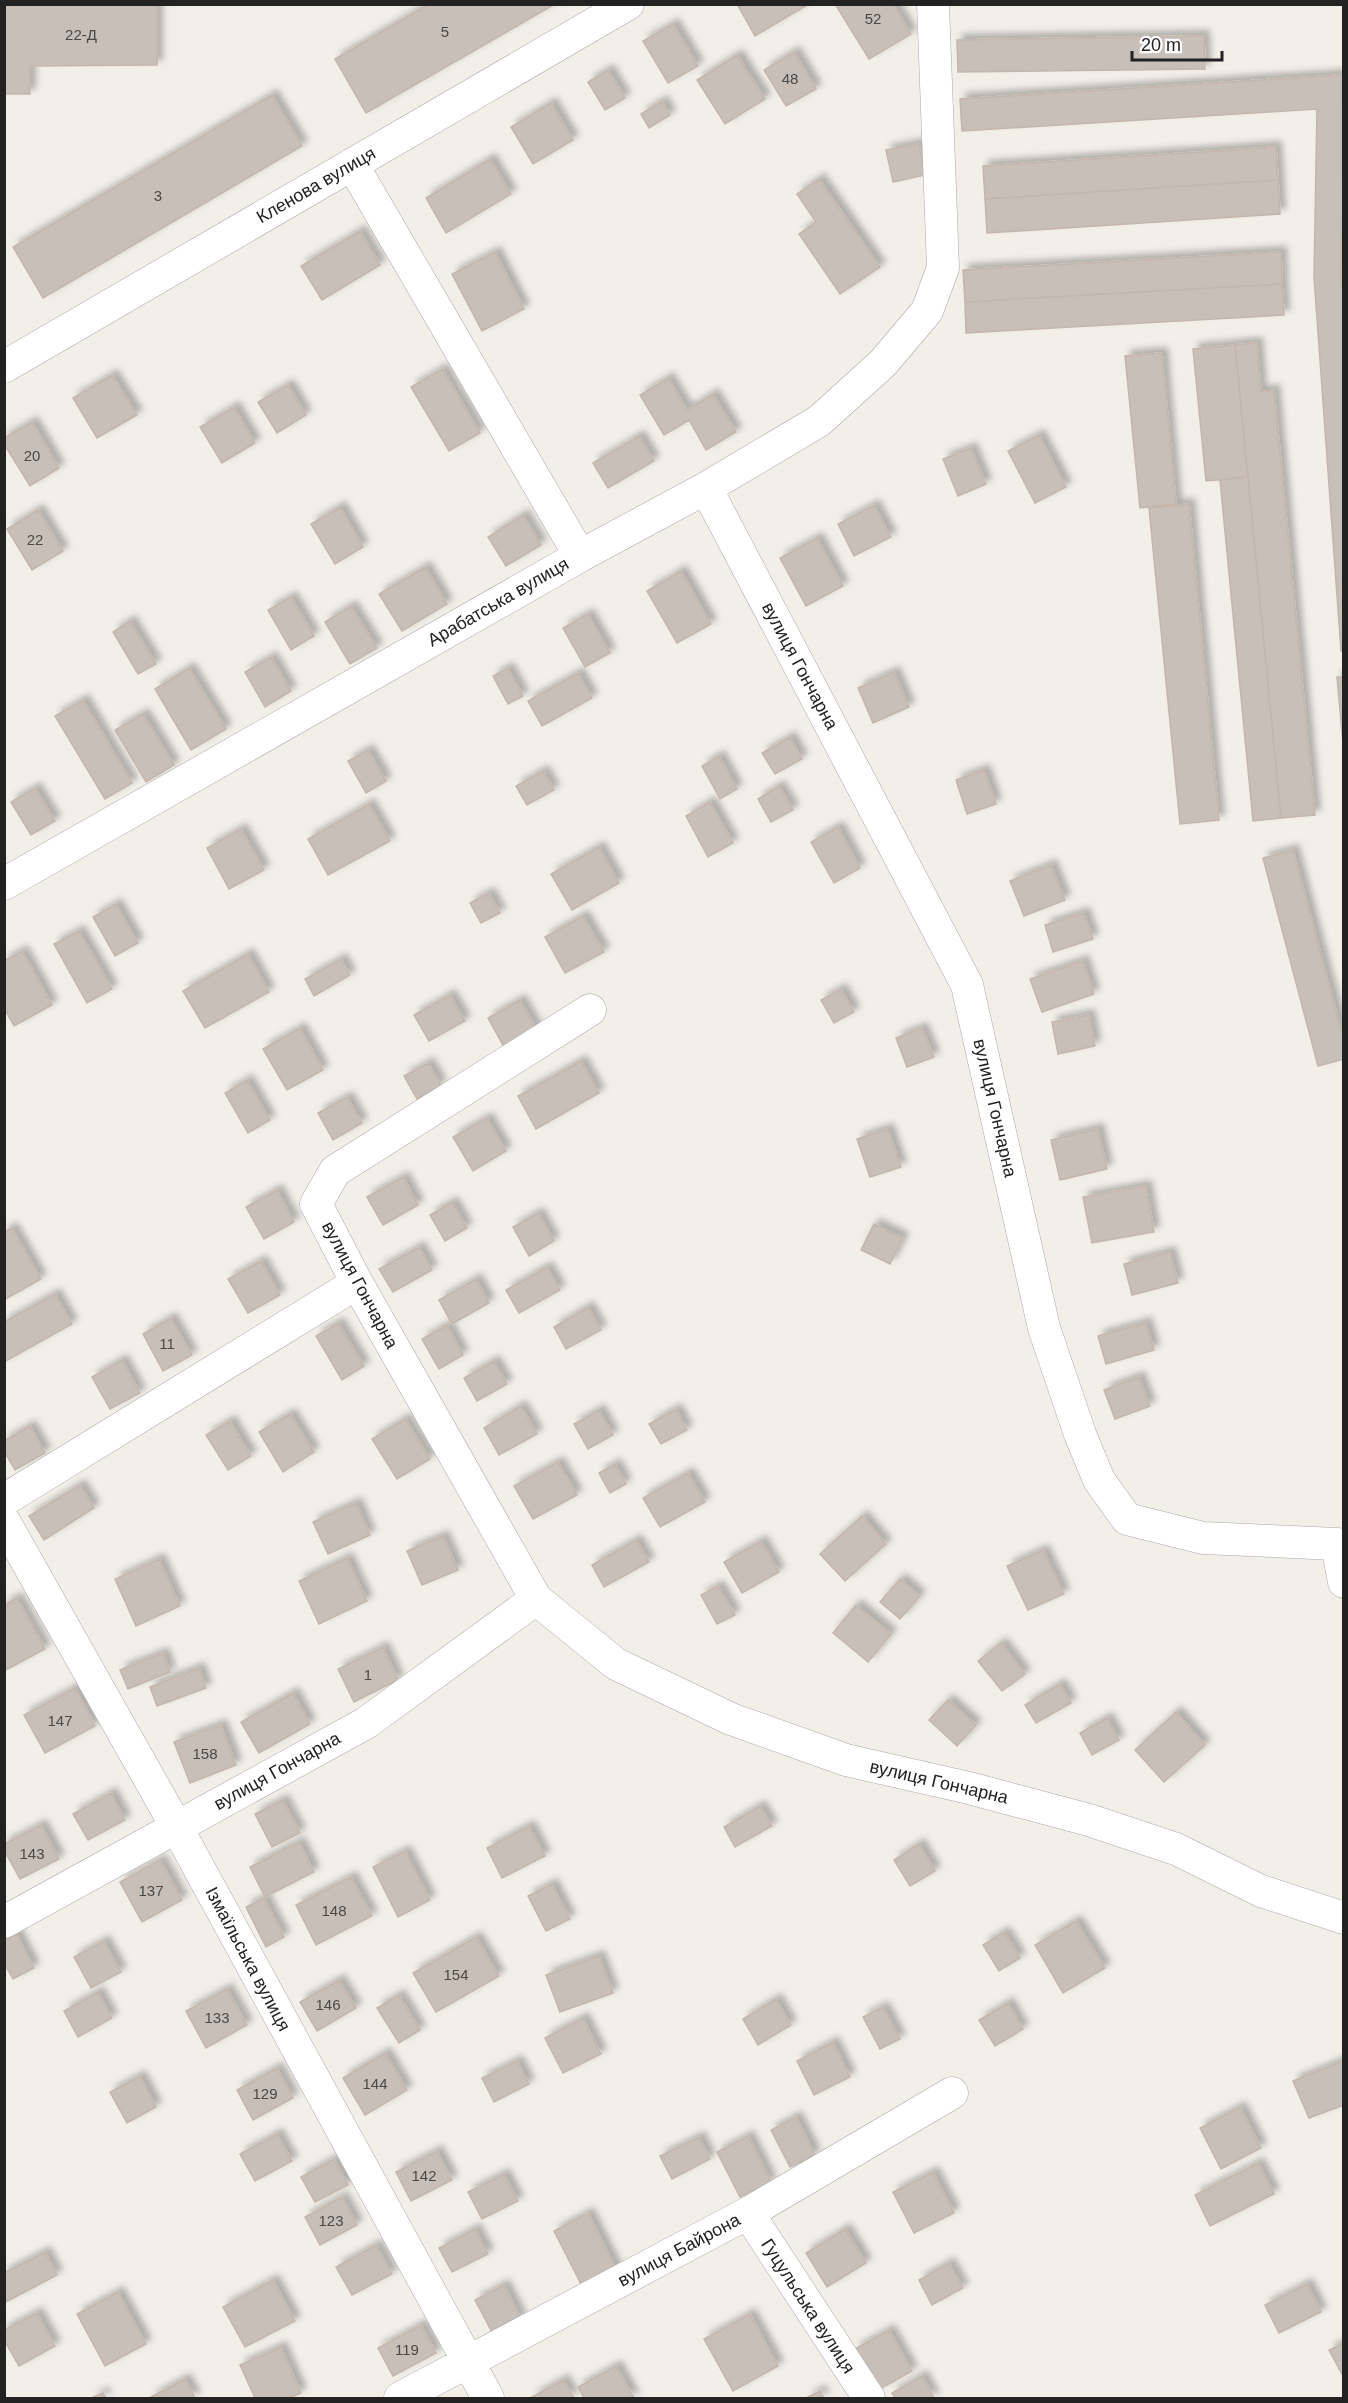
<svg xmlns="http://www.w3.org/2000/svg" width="1348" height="2403" viewBox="0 0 1348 2403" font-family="Arial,sans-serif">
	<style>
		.building { fill: #c7bfb8; stroke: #c4b6ab; stroke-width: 1.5; filter: url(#shadow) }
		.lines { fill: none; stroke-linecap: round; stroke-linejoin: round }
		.minor-casing { stroke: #a9a9a9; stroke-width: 33 }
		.minor { stroke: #fff; stroke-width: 32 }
		.labels { text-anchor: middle; stroke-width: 4.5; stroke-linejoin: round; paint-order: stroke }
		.number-label { font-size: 15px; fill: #4b4948 }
		.street-label { font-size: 18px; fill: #222; stroke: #fff }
	</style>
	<defs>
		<filter id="shadow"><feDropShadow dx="5.5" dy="-5.5" stdDeviation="3" flood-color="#0004"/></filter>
	</defs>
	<rect width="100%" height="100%" fill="#f2efe9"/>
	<!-- building -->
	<path class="building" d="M157 4V65L30 66V94H4V5Z
		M429 4H555L366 113 335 59Z
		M737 4H807V5L755 36Z
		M835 4H893L911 34 869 59Z
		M673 24 698 66 668 83 643 41Z
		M1204 36 1205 69 958 72 957 40Z
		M794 52 816 89 786 106 764 70Z
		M737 55 765 99 725 124 697 80Z
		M608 70 625 98 605 110 588 82Z
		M1342 75 1344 651H1341L1314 277 1317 109 962 131 960 99Z
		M272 95 302 146 43 298 13 247Z
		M662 101 670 115 649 128 641 114Z
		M551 103 573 140 533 164 511 127Z
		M919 144 925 175 893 182 886 150Z
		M1276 147 1278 180 985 199 983 166Z
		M1344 148V275H1341Z
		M490 159 511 194 446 233 426 198Z
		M819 179 880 267 840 294 799 234 816 222 797 194Z
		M1278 180 1280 214 987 233 985 199Z
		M360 231 380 265 322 300 301 266Z
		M495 252 524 309 482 331 452 274Z
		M1281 252 1282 284 965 302 963 270Z
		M1341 275H1344V306Z
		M1282 284 1284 315 966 333 965 302Z
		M1257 343 1261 392 1274 390 1315 815 1281 818 1235 345Z
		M1235 345 1248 477 1206 481 1193 349Z
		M1162 353 1176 504 1140 508 1125 356Z
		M442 369 480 433 449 451 411 387Z
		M112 375 137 415 97 438 73 398Z
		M668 378 687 410 713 394 736 432 706 450 689 420 664 435 640 395Z
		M288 385 306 415 277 433 258 402Z
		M234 407 255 443 222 463 200 427Z
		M32 422 59 468 30 486 4 444V438Z
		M1039 435 1066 487 1035 503 1008 451Z
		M639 436 654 461 608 488 593 463Z
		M971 448 986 484 958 496 943 459Z
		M1248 477 1281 818 1253 821 1220 480Z
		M1189 504 1219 820 1180 824 1149 508Z
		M874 505 891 537 854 556 838 524Z
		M340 507 363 547 335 564 311 524Z
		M38 510 63 551 32 570 7 529Z
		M523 515 541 545 506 566 488 537Z
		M817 538 843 586 806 606 780 558Z
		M425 567 447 604 402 631 379 594Z
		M681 571 711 624 677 643 647 591Z
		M291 597 314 636 291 650 268 610Z
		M351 606 377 648 350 664 325 622Z
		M588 614 610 653 585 667 563 628Z
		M130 621 156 664 138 674 113 632Z
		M271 657 291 691 265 707 245 672Z
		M189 668 226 729 191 750 155 689Z
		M508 668 523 696 508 704 493 676Z
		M894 672 909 707 873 723 858 688Z
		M578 673 592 698 542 726 528 701Z
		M1337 677H1344V754Z
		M83 700 132 783 105 799 55 716Z
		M143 714 174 765 146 782 115 730Z
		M790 737 802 759 775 774 762 753Z
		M368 750 386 781 366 793 348 761Z
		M719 756 737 789 720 799 702 766Z
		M984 770 996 804 967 814 956 780Z
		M543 771 554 790 527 805 516 786Z
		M779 786 793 810 771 822 758 799Z
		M35 788 55 821 31 835 11 802Z
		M710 802 733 843 708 857 686 816Z
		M369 804 390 841 328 875 308 839Z
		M838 827 860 868 834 883 811 842Z
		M241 829 264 870 229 889 207 848Z
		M599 847 619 883 572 910 551 874Z
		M1293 850 1344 1041V1059L1318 1066 1263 858Z
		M1051 865 1065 900 1024 916 1010 881Z
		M489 893 500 913 481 923 470 903Z
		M116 904 138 943 115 956 93 917Z
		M1084 913 1093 939 1053 952 1045 925Z
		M583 916 604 952 565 973 545 937Z
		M79 931 112 989 87 1003 54 944Z
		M22 951 52 1005 14 1026 4 1008V961Z
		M248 954 269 992 205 1028 183 991Z
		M341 959 350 975 314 996 305 979Z
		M1083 961 1094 994 1042 1012 1030 979Z
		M841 989 854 1012 834 1023 821 1000Z
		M450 995 465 1021 429 1041 414 1015Z
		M520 1000 541 1037 509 1056 488 1018Z
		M1089 1015 1095 1046 1058 1054 1052 1022Z
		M300 1028 323 1070 287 1090 263 1049Z
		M922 1028 934 1057 907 1067 896 1038Z
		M581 1061 599 1093 536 1129 518 1096Z
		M428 1063 441 1085 417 1099 404 1076Z
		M247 1080 270 1120 248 1133 225 1093Z
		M347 1097 362 1123 333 1140 318 1113Z
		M487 1118 506 1151 473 1171 453 1137Z
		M888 1129 901 1167 870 1177 857 1139Z
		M1098 1129 1107 1169 1060 1180 1051 1140Z
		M403 1177 418 1205 383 1225 367 1197Z
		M1146 1186 1154 1232 1092 1243 1083 1197Z
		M277 1190 294 1222 264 1239 246 1207Z
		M452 1202 467 1228 445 1241 430 1215Z
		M538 1213 554 1241 529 1256 513 1227Z
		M874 1224 903 1238 890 1264 861 1250Z
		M12 1228 41 1279 4 1300V1232Z
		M419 1247 432 1270 393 1292 379 1269Z
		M1170 1252 1178 1283 1132 1295 1124 1264Z
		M261 1261 280 1295 248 1313 228 1279Z
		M547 1267 560 1290 519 1313 506 1290Z
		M476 1279 489 1303 452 1324 439 1300Z
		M55 1294 72 1324 4 1362V1322Z
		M588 1307 601 1330 566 1349 554 1327Z
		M171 1318 192 1355 163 1371 143 1334Z
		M338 1323 364 1366 342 1380 316 1336Z
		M1146 1323 1154 1350 1106 1364 1098 1336Z
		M447 1325 463 1355 439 1369 422 1339Z
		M122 1360 140 1393 110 1409 92 1377Z
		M494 1361 507 1384 477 1401 464 1378Z
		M1139 1377 1150 1406 1115 1419 1104 1390Z
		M521 1406 537 1434 499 1455 484 1428Z
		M676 1409 687 1430 661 1444 649 1424Z
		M599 1410 613 1435 588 1449 574 1424Z
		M290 1414 314 1452 283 1472 259 1432Z
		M405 1419 430 1459 397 1479 372 1439Z
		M230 1421 251 1456 228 1470 206 1435Z
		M30 1426 45 1453 15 1470 4 1451V1441Z
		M558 1462 577 1495 533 1519 514 1486Z
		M615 1464 626 1484 610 1493 599 1473Z
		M688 1473 705 1502 660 1527 643 1498Z
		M80 1485 94 1508 44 1540 29 1516Z
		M356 1503 370 1535 328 1554 313 1522Z
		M862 1516 886 1544 845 1581 820 1554Z
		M443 1536 458 1570 422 1585 407 1551Z
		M636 1540 649 1562 604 1587 592 1565Z
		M761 1541 779 1572 742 1593 724 1562Z
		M1043 1550 1064 1594 1028 1610 1007 1566Z
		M347 1558 367 1601 319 1624 299 1581Z
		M159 1559 180 1606 136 1626 115 1579Z
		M900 1579 920 1596 900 1619 880 1602Z
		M718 1586 735 1615 717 1624 701 1595Z
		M17 1598 45 1649 4 1671V1605Z
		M856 1605 891 1634 868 1662 833 1633Z
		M1001 1643 1025 1674 1002 1691 978 1661Z
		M383 1647 398 1680 354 1702 338 1669Z
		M163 1653 170 1672 128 1689 120 1670Z
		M199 1668 206 1688 157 1706 150 1687Z
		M1060 1684 1071 1703 1036 1723 1025 1705Z
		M75 1688 95 1726 45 1753 24 1715Z
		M293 1693 310 1724 259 1753 241 1722Z
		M948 1700 976 1725 957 1746 929 1720Z
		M1176 1712 1205 1745 1164 1782 1135 1750Z
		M1107 1718 1119 1740 1092 1755 1080 1733Z
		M221 1725 236 1765 190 1783 174 1742Z
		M111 1793 125 1820 88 1840 73 1814Z
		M283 1800 300 1833 272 1847 255 1814Z
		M760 1806 772 1826 735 1847 724 1827Z
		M41 1825 59 1859 20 1879 4 1850V1844Z
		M529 1826 545 1856 502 1878 487 1848Z
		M299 1842 314 1872 265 1897 250 1867Z
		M919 1844 935 1871 910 1886 894 1860Z
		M405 1851 430 1900 398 1917 373 1867Z
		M160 1860 182 1900 142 1922 120 1882Z
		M351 1877 372 1916 316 1945 296 1905Z
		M552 1884 570 1919 546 1931 528 1896Z
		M264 1898 284 1937 266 1947 246 1907Z
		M1076 1921 1105 1968 1063 1993 1035 1945Z
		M1004 1932 1020 1958 999 1971 983 1945Z
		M16 1933 34 1968 13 1979 4 1963V1939Z
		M476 1937 499 1976 436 2012 413 1973Z
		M104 1941 121 1972 91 1988 74 1957Z
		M599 1956 613 1993 560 2012 546 1975Z
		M339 1980 356 2008 317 2031 300 2002Z
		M227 1989 247 2025 206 2048 186 2011Z
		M98 1992 112 2018 78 2037 64 2011Z
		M399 1995 420 2030 399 2043 377 2008Z
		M776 1999 791 2025 758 2045 743 2019Z
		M1008 2003 1023 2029 995 2046 979 2020Z
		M883 2007 900 2039 880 2049 863 2017Z
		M583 2018 601 2054 563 2073 545 2038Z
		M833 2042 850 2077 814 2095 797 2061Z
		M385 2053 407 2090 365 2115 343 2078Z
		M517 2061 529 2084 494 2102 482 2078Z
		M1343 2061 1344 2105 1309 2118 1293 2081Z
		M277 2068 293 2098 253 2120 237 2090Z
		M140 2076 156 2107 127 2123 110 2092Z
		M1240 2107 1261 2148 1221 2169 1200 2128Z
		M796 2117 815 2155 790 2167 771 2130Z
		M277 2134 292 2161 255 2181 240 2154Z
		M748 2136 771 2182 740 2197 717 2152Z
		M699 2137 710 2159 672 2179 660 2156Z
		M437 2151 452 2180 411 2201 396 2172Z
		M334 2159 348 2185 315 2202 301 2177Z
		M1258 2163 1274 2194 1210 2226 1195 2195Z
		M933 2172 954 2213 914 2233 893 2192Z
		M504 2174 518 2201 482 2219 468 2192Z
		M342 2197 357 2225 320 2245 305 2217Z
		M588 2213 619 2275 585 2292 554 2231Z
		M475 2229 488 2254 452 2272 439 2248Z
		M845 2229 866 2263 827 2287 806 2253Z
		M376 2245 392 2274 352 2295 336 2267Z
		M45 2252 57 2275 4 2303V2273Z
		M949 2263 963 2288 932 2305 919 2280Z
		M273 2280 295 2321 245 2347 223 2307Z
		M1307 2284 1321 2312 1279 2333 1265 2305Z
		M504 2285 521 2319 493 2334 475 2300Z
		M118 2292 146 2344 105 2366 77 2314Z
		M37 2313 55 2346 19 2366 4 2340V2330Z
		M750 2314 778 2366 733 2391 704 2339Z
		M421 2325 436 2353 393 2376 378 2348Z
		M889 2330 912 2371 878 2390 855 2349Z
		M1344 2343V2378L1329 2350Z
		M281 2347 301 2393 289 2398H255L240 2365Z
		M616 2366 634 2398H584L578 2387Z
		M922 2376 934 2398H895L892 2393Z
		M185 2379 195 2398H149Z
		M563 2380 574 2398H533L532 2397Z
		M820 2391 824 2398H806Z
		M103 2393 106 2398H91Z"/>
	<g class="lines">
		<!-- minor casing -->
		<g class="minor-casing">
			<path id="minor" d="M352 164 580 556
				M4 367 628 4
				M706 488 967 985 1044 1328 1080 1434 1099 1480 1127 1519 1203 1538 1337 1544 1344 1582
				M4 884 580 556 706 488 819 421 883 363 927 311 943 268 933 4
				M590 1010 335 1171 316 1204 357 1283 536 1599 616 1664 731 1719 846 1760 969 1788 1089 1820 1176 1849 1261 1891 1344 1918
				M4 1500 357 1283
				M4 1521 176 1826 488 2398
				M4 1922 366 1723 536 1599
				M748 2213 869 2398
				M400 2398 748 2213 952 2093"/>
		</g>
		<!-- minor -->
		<use href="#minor" class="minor"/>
	</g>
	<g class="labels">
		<!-- number labels -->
		<g class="number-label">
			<text x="873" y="24">52</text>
			<text x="445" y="37">5</text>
			<text x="81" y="40">22-Д</text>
			<text x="790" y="84">48</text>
			<text x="158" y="201">3</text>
			<text x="32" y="461">20</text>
			<text x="35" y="545">22</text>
			<text x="167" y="1349">11</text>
			<text x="368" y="1680">1</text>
			<text x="60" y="1726">147</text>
			<text x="205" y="1759">158</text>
			<text x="32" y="1859">143</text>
			<text x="151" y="1896">137</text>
			<text x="334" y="1916">148</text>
			<text x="456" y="1980">154</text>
			<text x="328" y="2010">146</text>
			<text x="217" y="2023">133</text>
			<text x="375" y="2089">144</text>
			<text x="265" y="2099">129</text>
			<text x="424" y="2181">142</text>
			<text x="331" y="2226">123</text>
			<text x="407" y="2355">119</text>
		</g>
		<!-- street labels -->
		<g class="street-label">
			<text transform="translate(316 185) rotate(-30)" y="6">Кленова вулиця</text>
			<text transform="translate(498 602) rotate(-30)" y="6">Арабатська вулиця</text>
			<text transform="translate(800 666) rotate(62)" y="6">вулиця Гончарна</text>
			<text transform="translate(995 1108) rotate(77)" y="6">вулиця Гончарна</text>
			<text transform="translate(360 1285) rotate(62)" y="6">вулиця Гончарна</text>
			<text transform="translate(277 1771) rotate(-29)" y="6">вулиця Гончарна</text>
			<text transform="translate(939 1782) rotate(13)" y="6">вулиця Гончарна</text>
			<text transform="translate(248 1959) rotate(62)" y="6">Ізмаїльська вулиця</text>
			<text transform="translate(679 2250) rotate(-28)" y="6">вулиця Байрона</text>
			<text transform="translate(808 2306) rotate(57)" y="6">Гуцульська вулиця</text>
		</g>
	</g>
	<!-- border -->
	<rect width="1348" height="2403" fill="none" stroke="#222222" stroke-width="12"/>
	<!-- scale -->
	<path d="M1132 51v9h90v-9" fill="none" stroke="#222222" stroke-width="3"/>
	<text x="1141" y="51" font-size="18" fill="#222222" stroke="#ffffff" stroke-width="4.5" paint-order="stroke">20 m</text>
</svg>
